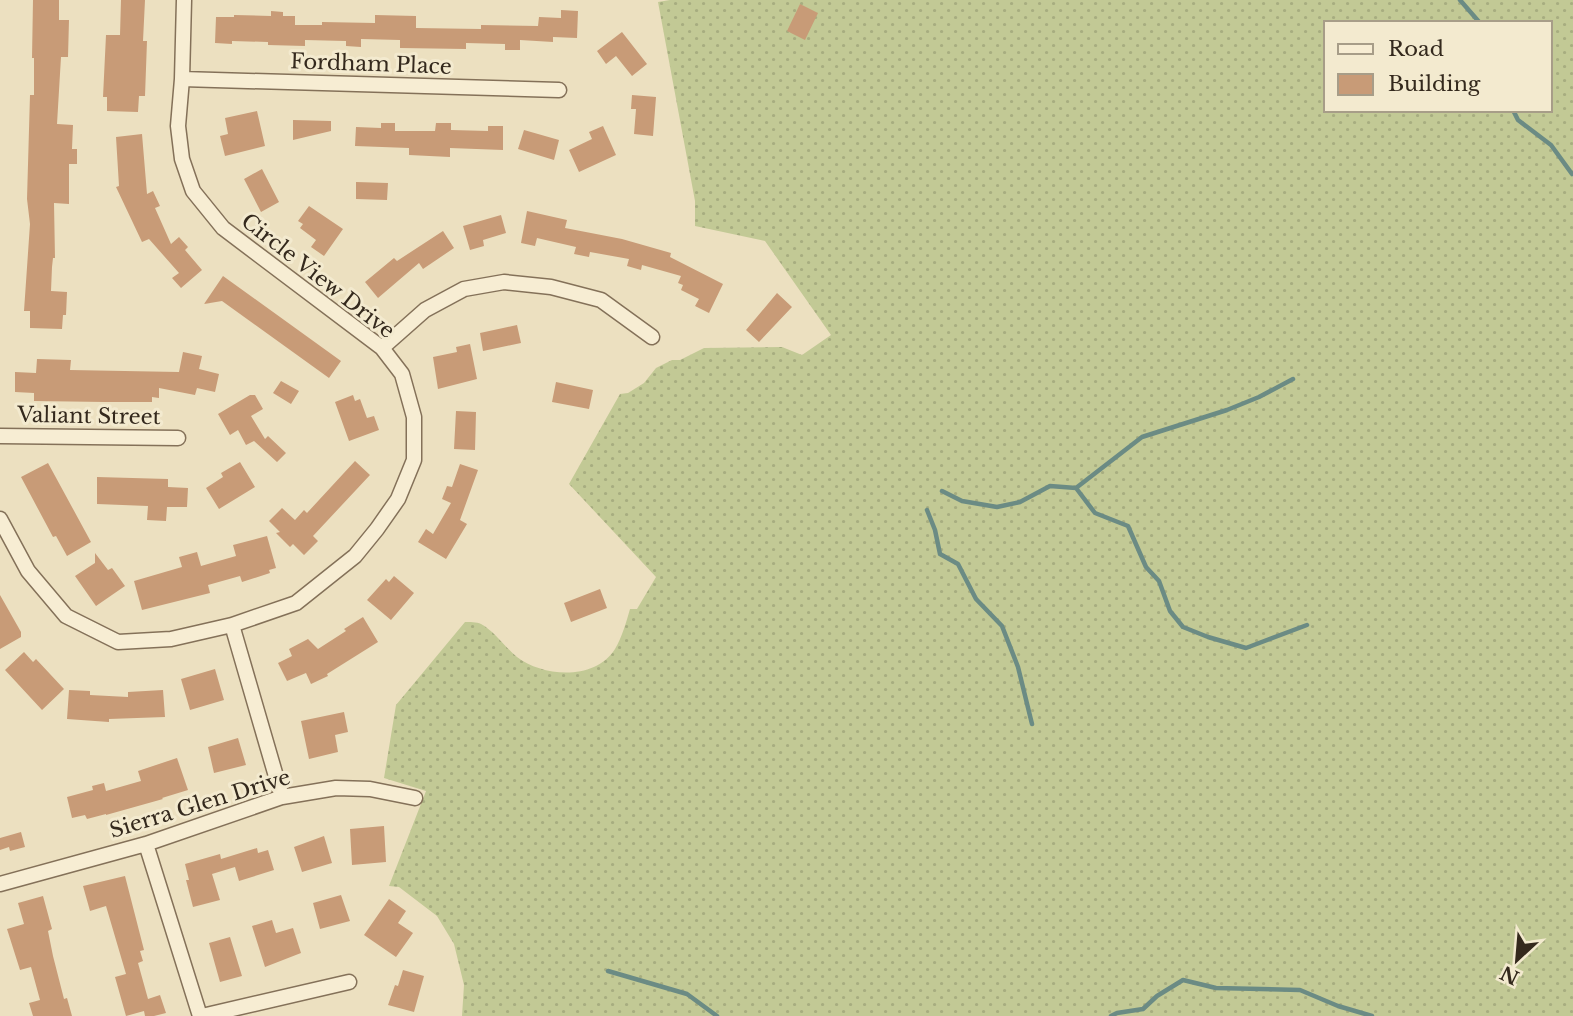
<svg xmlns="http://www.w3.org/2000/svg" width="1573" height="1016" viewBox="0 0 1573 1016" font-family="'Libre Baskerville',serif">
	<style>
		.grass { fill: url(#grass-dots); fill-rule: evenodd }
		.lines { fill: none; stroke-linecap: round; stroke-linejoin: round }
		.stream { stroke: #6b8b84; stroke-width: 4.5 }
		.building { fill: #c89b77 }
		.street-casing { stroke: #847159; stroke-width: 17 }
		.street { stroke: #f7edd3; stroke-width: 14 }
		.labels { text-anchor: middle; stroke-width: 6; stroke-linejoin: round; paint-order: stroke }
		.street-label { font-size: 21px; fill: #34291d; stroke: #f3eacf }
	</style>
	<defs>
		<pattern id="grass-dots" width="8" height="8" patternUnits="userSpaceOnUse" patternTransform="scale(1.75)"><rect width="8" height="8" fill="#c2c995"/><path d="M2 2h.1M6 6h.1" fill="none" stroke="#a7ad80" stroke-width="1.8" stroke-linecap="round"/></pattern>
	</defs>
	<rect width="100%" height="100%" fill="#ece0c0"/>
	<!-- grass -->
	<path class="grass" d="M670 0H1573V1016H462L464 985 454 944 437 916 399 887 389 886 426 791 384 778 396 705 465 622C469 622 477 622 481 624 494 631 505 647 517 657 543 677 595 681 615 649 622 637 626 623 630 609H637L656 577 569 484 620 394 628 393 644 383 656 368 672 360H680L704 348 782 347 802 355 831 335 765 241 695 226V201L658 2ZM1326 23H1550V110H1326Z"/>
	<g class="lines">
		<!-- stream -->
		<path class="stream" d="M1460 0 1480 23
			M1513 110 1518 120 1551 145 1572 174
			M1076 488 1095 513 1128 526 1146 567 1159 581 1170 611 1183 627 1208 637 1246 648 1307 625
			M942 491 962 501 997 507 1020 502 1050 486 1076 488 1142 437 1227 410 1259 397 1293 379
			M927 510 935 530 940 554 958 564 976 599 1002 626 1018 667 1032 724
			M608 971 687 994 717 1016
			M1111 1016 1117 1013 1143 1009 1157 996 1183 980 1216 988 1300 990 1338 1006 1372 1016"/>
	</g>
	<!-- building -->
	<path class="building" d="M33 0H59V20H69L68 57H61L57 124 73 125 72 149H77V164H69V204L54 203 55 258H53L52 267 51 291 67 292 66 315H63L62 329 30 328V311H24L30 224 27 199 30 95H34V58H32Z
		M121 0H145L143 41H147L145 96H139L138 112 107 111V97H103L106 35H120Z
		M800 4 818 13 805 40 787 31Z
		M561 10 578 11 577 38 553 37V42L520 40V50H505V44L466 43V49L400 48V40L361 39V47L346 46V41L305 40V46L268 45V42L232 41V44L215 43 216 17H234V15L271 16V11L283 12V16H295V25H322V22L375 23V15L416 16V28L481 29V25L538 26 539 17 561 18Z
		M622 32 647 64 632 76 616 56 606 64 597 51Z
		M632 95 656 97 653 136 634 134 636 109H631Z
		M257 111 265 146 225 156 220 136 228 134 225 118Z
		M293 120 331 121V131L293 140Z
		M381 123H395V131H435L436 123H451V130L488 131V126H503V150L450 148V157L409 155V148L355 146 356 127 381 128Z
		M603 126 616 155 579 172 569 150 592 139 589 132Z
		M524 130 559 140 554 160 518 149Z
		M142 134 147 194 153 191 160 206 155 208 171 244 179 237 188 247 185 250 202 270 181 288 172 278 179 273 149 239 142 242 116 187 119 186 116 137Z
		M262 169 279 202 261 212 244 179Z
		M356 182 388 183 387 200 356 199Z
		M309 206 343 229 324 256 311 247 316 240 300 228 303 224 298 221Z
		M527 211 567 220 565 228 622 239 671 253 670 257 723 284 709 313 695 306 699 299 681 290 683 285 678 283 681 276 642 265 641 270 627 266 629 259 590 252 589 257 574 254 576 247 537 238 535 246 521 243Z
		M501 215 506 233 483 240 484 246 470 250 463 226Z
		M443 231 454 248 423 269 419 263 378 298 365 282 394 258 397 261Z
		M223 276 341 361 329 378 222 301 204 304Z
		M777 293 792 307 759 342 746 330Z
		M517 325 521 343 483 351 480 333Z
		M470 344 477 379 438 389 433 357 457 352 456 347Z
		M183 352 202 356 199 369 219 374 215 392 197 388 195 395 159 388V398L152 397V402H105L34 401V393L15 392V372L36 373 37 359 71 360 70 370 179 372Z
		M281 381 299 391 291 404 273 393Z
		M556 382 593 390 589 409 552 402Z
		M250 395H255L263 409 251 416 265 439 268 436 286 453 277 462 254 441 246 445 238 430 230 435 218 414Z
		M353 395 355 401 360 399 367 418 374 416 379 430 349 441 335 402Z
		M456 411 476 412 475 450 454 449Z
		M355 461 370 475 313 536 318 541 304 555 293 544 290 547 276 533 280 532 269 521 282 508 295 520 304 510 307 513Z
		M240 462 255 487 219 509 206 488 223 477 221 473Z
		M48 463 91 542 67 556 56 536 53 537 21 477Z
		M460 464 478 470 460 520 467 524 446 559 418 542 426 529 433 534 451 503 442 499 447 486 452 487Z
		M97 477 168 479V487L188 488 187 507H167L166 521 147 520 148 506 97 504Z
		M267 536 276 568 269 570 270 573 242 582 240 576 208 585 210 593 142 610 134 581 182 567 179 557 197 552 201 566 236 556 233 545Z
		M95 553 108 570 112 568 125 586 96 606 75 576 95 563Z
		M394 576 414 593 391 620 367 600 386 579 389 582Z
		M600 589 607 608 571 622 564 603Z
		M0 595 21 632V637L0 649Z
		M363 617 378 642 327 674 328 676 311 684 306 673 287 681 278 663 292 656 289 649 308 639 318 649 346 631 344 629Z
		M24 652 33 662 36 659 64 689 42 710 5 670Z
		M215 669 224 700 190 710 181 679Z
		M69 690 90 691V695L128 697V692L163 690 165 717 109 719V722L67 719Z
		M344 712 348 732 335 735 338 752 309 759 301 721Z
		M238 738 246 765 214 773 208 747Z
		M177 758 188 790 162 798 163 799 106 815V814L87 819 85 815 72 818 67 797 93 790 92 786 104 783 106 791 141 781 138 771Z
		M384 826 386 862 352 865 350 829Z
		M21 832 25 847 10 851 9 847 0 850V838Z
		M324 836 332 863 302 872 294 847Z
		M257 848 258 853 268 850 274 870 239 881 235 867 212 874 220 900 193 907 186 880H189L185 864 220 854 221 859Z
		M125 876 144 950 140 951 143 961 138 963 148 999 160 995 166 1013 154 1016H145L144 1011 126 1016 115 977 126 974 106 906 90 911 83 886Z
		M341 895 350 921 320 929 313 903Z
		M43 896 52 929 48 931 53 956 64 999 67 998 72 1016H33L29 1003 40 1000 31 967 20 970 7 929 24 924 18 903Z
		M389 899 406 911 398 923 413 933 396 957 364 935Z
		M272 920 276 933 293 928 301 953 265 967 252 926Z
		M230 937 242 976 220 982 209 943Z
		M403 970 424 976 414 1012 388 1005 395 985 398 986Z"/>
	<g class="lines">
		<!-- street casing -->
		<g class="street-casing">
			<path id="street" d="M182 79 559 90
				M382 348 425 310 464 289 504 282 551 287 601 300 652 337
				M0 436 178 438
				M0 519 28 571 66 616 118 642 171 639 232 625 296 603 355 556 377 529 398 499 414 460V417L402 374 382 348 223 228 193 191 182 159 178 126 182 79 184 0
				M232 625 282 797
				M146 844 200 1016
				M0 884 146 844 282 797 336 788 370 789 415 798
				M202 1016 349 982"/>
		</g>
		<!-- street -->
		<use href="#street" class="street"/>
	</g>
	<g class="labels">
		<!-- street labels -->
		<g class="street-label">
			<text transform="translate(371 64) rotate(2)" y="7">Fordham Place</text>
			<text transform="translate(318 276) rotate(38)" y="7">Circle View Drive</text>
			<text transform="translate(89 416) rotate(1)" y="7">Valiant Street</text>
			<text transform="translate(200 804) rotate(-17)" y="7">Sierra Glen Drive</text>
		</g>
	</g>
	<!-- legend -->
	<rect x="1324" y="21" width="228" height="91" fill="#f3eacf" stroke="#a79d88" stroke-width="2"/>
	<rect x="1338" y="44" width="35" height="10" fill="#f7edd3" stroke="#a79d88" stroke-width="2"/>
	<text x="1388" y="56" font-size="21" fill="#34291d">Road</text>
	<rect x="1338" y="74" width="35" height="21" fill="#c89b77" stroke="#a79d88" stroke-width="2"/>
	<text x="1388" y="91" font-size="21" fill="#34291d">Building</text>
	<!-- north arrow -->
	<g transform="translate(1517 960) rotate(206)" stroke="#f3eacf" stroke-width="5" paint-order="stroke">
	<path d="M0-5L12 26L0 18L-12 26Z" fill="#34291d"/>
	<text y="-10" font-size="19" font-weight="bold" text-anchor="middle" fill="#34291d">N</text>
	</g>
</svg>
